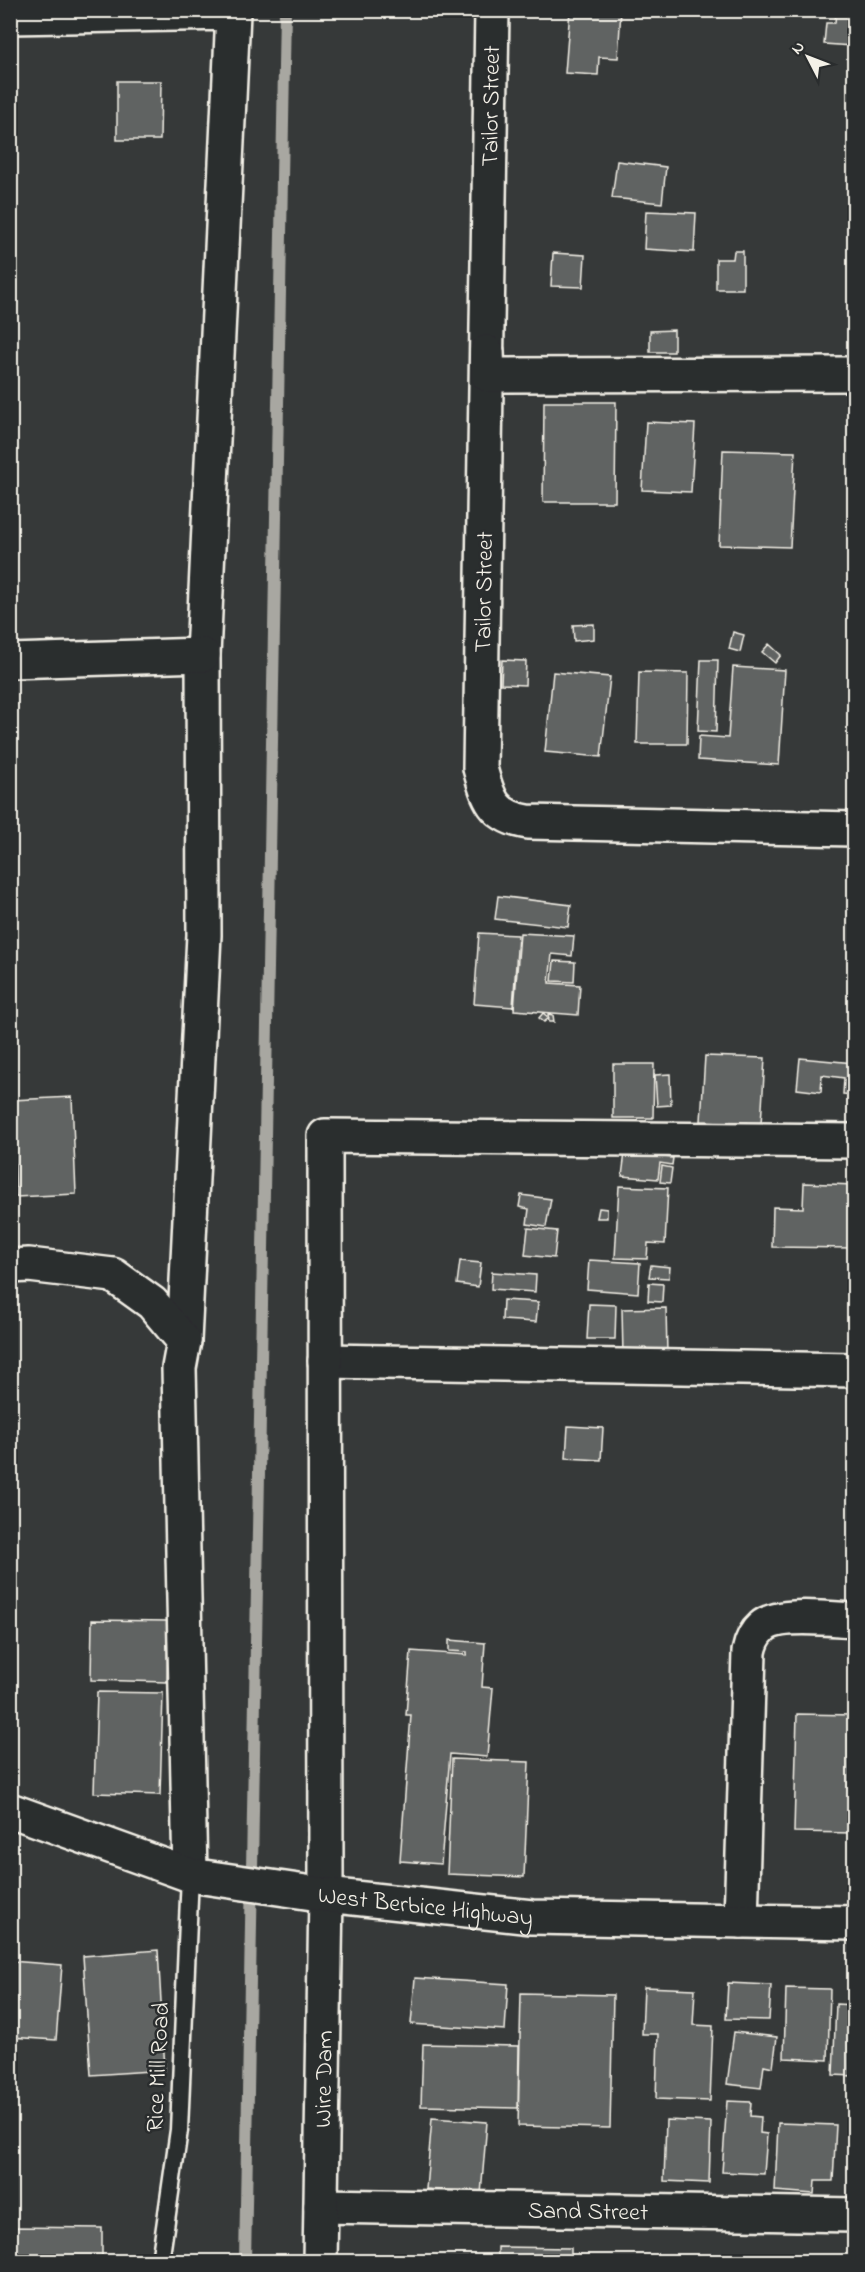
<svg xmlns="http://www.w3.org/2000/svg" width="865" height="2272" viewBox="0 0 865 2272" font-family="'Indie Flower',sans-serif">
	<style>
		.lines { fill: none; stroke-linecap: round; stroke-linejoin: round }
		.stream { stroke: #a8a7a1; stroke-width: 12 }
		.building { fill: #616362; stroke: #f4f1e8; stroke-width: 1.5 }
		.lane-casing { stroke: #f4f1e8; stroke-width: 21 }
		.street-casing { stroke: #f4f1e8; stroke-width: 38 }
		.primary-casing { stroke: #f4f1e8; stroke-width: 38 }
		.lane { stroke: #2a2d2e; stroke-width: 16 }
		.street { stroke: #2a2d2e; stroke-width: 33 }
		.primary { stroke: #2a2d2e; stroke-width: 33 }
		.labels { text-anchor: middle; stroke-width: 5; stroke-linejoin: round; paint-order: stroke }
		.street-label { font-size: 24px; fill: #f4f1e8; stroke: #2a2d2e }
	</style>
	<rect width="100%" height="100%" fill="#363939"/>
	<filter id="ink" filterUnits="userSpaceOnUse"><feTurbulence type="fractalNoise" baseFrequency=".0167" numOctaves="2"/><feDisplacementMap in="SourceGraphic" scale="12" xChannelSelector="R" yChannelSelector="G"/><feConvolveMatrix kernelMatrix="1 2 1 2 8 2 1 2 1" color-interpolation-filters="sRGB"/></filter>
	<g filter="url(#ink)">
		<g class="lines">
			<!-- stream -->
			<path class="stream" d="M245 2262 285 10"/>
		</g>
		<!-- building -->
		<path class="building" d="M570 10H621L618 58 599 57 598 75 565 73Z
			M836 10H854L852 46 824 44 826 23H835Z
			M117 81H161L160 140H117Z
			M617 161 666 167 662 203 612 198Z
			M646 211 696 213 694 252 644 249Z
			M734 251H743V289H716V259H733Z
			M553 253 585 255 583 287 551 286Z
			M674 330V352H650V331Z
			M544 402H616L615 502H543Z
			M646 422 695 424 691 492 642 490Z
			M723 450 795 452 790 547 719 545Z
			M594 624V639L574 641 573 625Z
			M733 632 744 635 740 652 729 649Z
			M769 644 781 655 775 663 762 652Z
			M502 660 526 661 525 685 501 684Z
			M701 660H718L716 732 698 731Z
			M733 667 785 670 779 765 698 760 699 736 728 738Z
			M553 672 610 677 601 757 545 752Z
			M639 672 688 673 687 744H637Z
			M498 896 571 905 568 927 495 919Z
			M479 933 518 935 513 1007 474 1004Z
			M520 933 574 936 572 956 552 954 549 983 580 985 578 1015 514 1010Z
			M554 961 575 962 574 982 552 981Z
			M543 1013 549 1018 544 1022 539 1018Z
			M548 1014 553 1015 554 1022H549Z
			M705 1056 765 1058 761 1124 701 1121Z
			M800 1058 854 1063V1095L843 1094 844 1078 822 1075 821 1092 797 1089Z
			M613 1064H654L653 1118H613Z
			M670 1074 671 1105 657 1106 655 1075Z
			M72 1097 76 1194 16 1197 12 1100Z
			M625 1153 673 1158 672 1165 660 1163 658 1179 622 1176Z
			M662 1166 672 1168 670 1183 660 1182Z
			M804 1183 854 1185V1248L772 1247 773 1207 803 1208Z
			M619 1186 668 1188 665 1244 648 1243 647 1259 615 1258Z
			M521 1195 551 1199 546 1227 527 1224 529 1209 519 1207Z
			M599 1208 607 1209V1218H597Z
			M528 1228 557 1231 554 1258 525 1255Z
			M589 1260 640 1263 638 1293 587 1289Z
			M460 1261 481 1263 478 1287 457 1284Z
			M651 1265 670 1267 669 1278 649 1277Z
			M492 1272 536 1275 535 1292 491 1289Z
			M649 1283 663 1284 662 1302 648 1301Z
			M503 1300 538 1302 536 1322 502 1320Z
			M589 1304 616 1305 615 1339H587Z
			M666 1308 667 1354 623 1355 622 1309Z
			M568 1426 603 1428 601 1460 566 1458Z
			M92 1620 168 1621 167 1682 91 1680Z
			M449 1640 485 1643 482 1687 493 1688 487 1757 450 1754 441 1864 400 1861 411 1715H406L411 1651 467 1655V1652L449 1651Z
			M97 1692 163 1693 160 1795 94 1793Z
			M797 1714 854 1715V1833L794 1832Z
			M452 1759 529 1762 524 1877 447 1874Z
			M158 1950 165 2070 91 2075 83 1956Z
			M10 1961 62 1965 56 2040 10 2037Z
			M415 1978 508 1984 505 2030 411 2024Z
			M728 1983 771 1985 769 2020 726 2019Z
			M644 1987 695 1989 693 2025 713 2026 710 2101 656 2099 658 2034H642Z
			M786 1988 830 1989 828 2060 784 2058Z
			M521 1993 613 1995 610 2128 518 2126Z
			M836 2004 854 2005V2076L833 2075Z
			M734 2032 777 2037 773 2067 764 2065 761 2088 727 2084Z
			M423 2044 519 2046 518 2108 421 2106Z
			M727 2101 751 2102 750 2116 761 2117 760 2133 767 2134 764 2174 722 2172Z
			M432 2118 487 2122 481 2194 426 2189Z
			M666 2120 711 2122 709 2183 664 2181Z
			M778 2123 836 2125 833 2181H815L814 2194 775 2191Z
			M10 2227 102 2228V2262H10Z
			M498 2247 571 2248V2262H498Z
			M486 2258V2262H434V2259Z"/>
		<g class="lines">
			<!-- lane casing -->
			<g class="lane-casing">
				<path id="lane" d="M160 2262 179 2130 190 1875"/>
			</g>
			<!-- street casing -->
			<g class="street-casing">
				<g id="street">
					<path d="M492 10 480 768C488 798 493 817 528 822L854 829"/>
					<path d="M10 17 233 13 203 655 204 935 184 1341"/>
					<path d="M487 352 488 375 854 374"/>
					<path d="M10 661 203 655"/>
					<path d="M10 1266 29 1265 113 1275 152 1303 184 1341 179 1368 190 1875"/>
					<path d="M325 1361 854 1370"/>
					<path d="M741 1921 749 1652C751 1642 754 1634 762 1627 778 1612 832 1619 854 1620"/>
					<path id="s1" d="M321 2206 854 2215"/>
					<path id="s2" d="M320 2262 326 1895 325 1136 854 1141"/>
				</g>
			</g>
			<!-- primary casing -->
			<g class="primary-casing">
				<g id="primary">
					<path id="s3" d="M10 1810 190 1875 326 1895 532 1917 854 1923"/>
				</g>
			</g>
			<!-- lane -->
			<use href="#lane" class="lane"/>
			<!-- street -->
			<use href="#street" class="street"/>
			<!-- primary -->
			<use href="#primary" class="primary"/>
		</g>
	</g>
	<g class="labels">
		<!-- street labels -->
		<g class="street-label">
			<text transform="translate(490 106) rotate(-89)" y="8">Tailor Street</text>
			<text transform="translate(483 592) rotate(-89)" y="8">Tailor Street</text>
			<text dy="8" stroke="none"><textPath href="#s3" startOffset="429">West Berbice Highway</textPath></text>
			<text transform="translate(157 2067) rotate(-87)" y="8">Rice Mill Road</text>
			<text dy="8" stroke="none"><textPath href="#s2" startOffset="183">Wire Dam</textPath></text>
			<text dy="8" stroke="none"><textPath href="#s1" startOffset="267">Sand Street</textPath></text>
		</g>
	</g>
	<!-- margin -->
	<rect width="865" height="2272" fill="none" stroke="#2a2d2e" stroke-width="36"/>
	<rect x="18" y="18" width="829" height="2236" fill="none" stroke="#f4f1e8" stroke-width="2" filter="url(#ink)"/>
	<!-- north arrow -->
	<g transform="translate(808 57) rotate(312)" stroke="#2a2d2e" stroke-width="4.5" paint-order="stroke">
	<path d="M0-4.5L10 22L0 15L-10 22Z" fill="#f4f1e8"/>
	<text y="-9" font-size="16" font-weight="bold" text-anchor="middle" fill="#f4f1e8">N</text>
	</g>
</svg>
